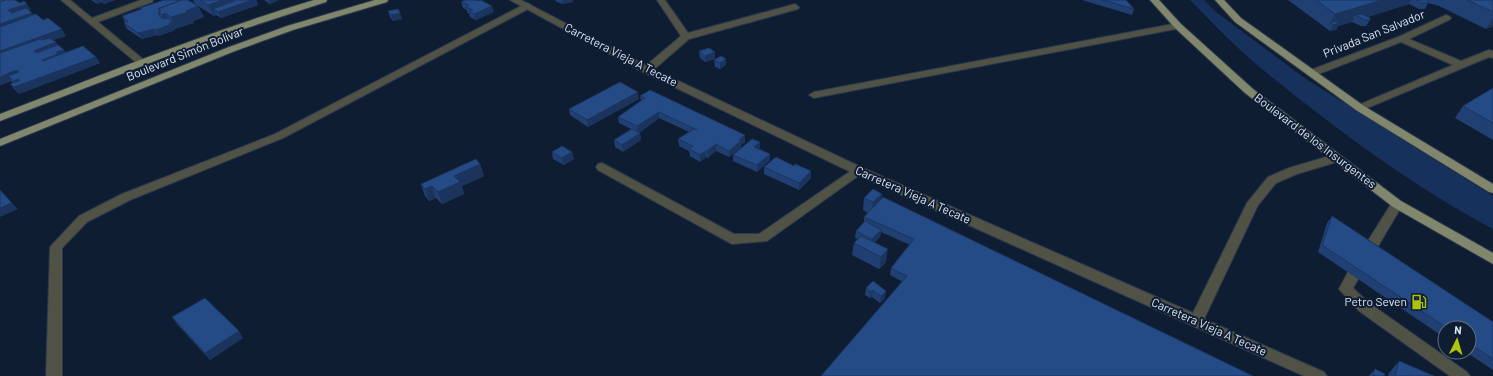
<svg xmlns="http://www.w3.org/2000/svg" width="1493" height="376" viewBox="0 0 1493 376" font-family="Barlow,sans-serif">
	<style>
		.green { fill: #16325c }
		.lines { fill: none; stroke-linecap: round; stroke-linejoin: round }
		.service-casing { stroke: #2c394d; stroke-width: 2 }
		.minor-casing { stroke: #2c394d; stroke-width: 2 }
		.primary-casing { stroke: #2c394d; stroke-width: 2 }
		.service { fill: #4f5245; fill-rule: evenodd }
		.minor { fill: #4f5245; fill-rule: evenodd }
		.primary { fill: #81876d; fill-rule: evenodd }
		.wall { fill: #204073 }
		.shaded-wall { fill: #1a345e }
		.building { fill: #254b86; stroke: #1a345e }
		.labels { text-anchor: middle; stroke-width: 4; stroke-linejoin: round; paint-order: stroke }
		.street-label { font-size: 12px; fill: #dce6f4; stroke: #0f1d32 }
		.poi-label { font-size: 12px; fill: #dce6f4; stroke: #0f1d32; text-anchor: end }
	</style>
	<rect width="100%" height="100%" fill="#0f1d32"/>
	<!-- green -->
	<path class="green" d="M1190 0H1204L1216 12 1306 79 1493 196V229C1412 186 1333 127 1262 69 1236 48 1213 23 1190 0Z"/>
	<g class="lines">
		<!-- service casing -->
		<g class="service-casing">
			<path id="service" d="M657 0H665L688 33 795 4 799 7 798 9 689 39 651 72 647 73 642 70 643 68 681 36Z
				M527 3 530 4 531 6 530 8 283 138 130 200 87 222 62 248V376H46L50 247 79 216 122 194 275 134Z
				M1446 15 1449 16 1451 18 1449 20 1409 39 1461 61 1489 50 1493 51V58L1489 57 1360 111 1355 108 1356 106 1453 65 1401 42 1316 75H1308L1307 73 1308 71 1398 37Z
				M1178 23 1183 26 1181 28 814 98 809 95 814 92Z
				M602 163 734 234H759L855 168H863L865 171 767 241 732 244 598 170 596 167 598 164Z
				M1397 200 1401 201 1403 204 1374 253 1369 255 1364 253 1362 250 1364 247 1393 201Z
				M1353 271 1358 272 1360 276 1353 288 1369 303 1467 372 1470 376H1450L1359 311 1339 289 1348 272Z"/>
		</g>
		<!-- minor casing -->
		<g class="minor-casing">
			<path id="minor" d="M61 0H70L92 18 141 0H153L152 2 98 22 144 60 146 62 144 64H138Z
				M510 0H521L651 68 863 168 1193 313 1247 203 1268 177 1289 168 1336 154 1340 155 1342 158 1340 161 1297 174 1276 183 1258 205 1204 319 1324 372 1327 376H1304L855 174 643 72Z"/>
		</g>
		<!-- primary casing -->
		<g class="primary-casing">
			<path id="primary" d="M314 0H327L326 2 204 42 0 121V114C104 74 207 32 314 0Z
				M375 0H388L387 2 293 30 235 51 0 146V139L229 47 287 26Z
				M1150 0H1159L1181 24 1253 89 1401 201 1493 253V264L1393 207 1245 93 1175 28Z
				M1215 0H1224L1241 18 1364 106 1493 184V193L1489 192 1356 110 1235 22Z"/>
		</g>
		<!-- service -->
		<use href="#service" class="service"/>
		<!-- minor -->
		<use href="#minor" class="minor"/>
		<!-- primary -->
		<use href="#primary" class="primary"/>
	</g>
	<!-- wall -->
	<path class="wall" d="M0 0 16 1 31 10H29L34 15 66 36 53 40 66 52 96 57 100 63 19 94 15 90 10 84 13 83 11 81 1 85 0 84Z
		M91 0H115L104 4 102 2 97 4Z
		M193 0H256L258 5 221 18 216 15 214 16 195 4Z
		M264 0H279L270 4Z
		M555 0H573V2L563 4 557 2Z
		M1082 0H1126L1134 9 1132 15Z
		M1288 0H1493V26L1486 29 1439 6 1428 3 1425 9H1419L1409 4 1367 17 1370 20 1366 26H1361L1352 22 1338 26 1336 30 1330 31Z
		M461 2 494 12 476 20 470 17 469 13H467V10L463 8Z
		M198 6 204 17 193 21 194 23 174 29 175 30 159 36 157 35 142 39 127 29 124 23 125 22 122 16 141 9 140 8Z
		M388 11 400 13 402 19 393 21 390 17Z
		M699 51 715 59 705 62 700 58Z
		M726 59V65L720 69 715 67 714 60Z
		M1493 88V140L1455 118 1463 106Z
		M640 96 745 142 741 145V148L729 157 716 151 708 158 706 157 700 162 690 156 689 151 679 146 678 139 689 132 659 118 639 133H640L641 140 623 152 615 147 614 140 631 129 619 123 618 117 641 101Z
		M639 99 588 127 570 115 569 109Z
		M760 149 770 154V160L757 172 733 161V155Z
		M552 152 574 159 564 165 553 159Z
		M480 164 484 176 462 186 464 194 442 204 436 198 429 201 425 196 421 184Z
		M764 167 811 178 799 190 764 174Z
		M882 194 881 199 1253 376 903 282 890 275 891 268 910 245 881 232 880 237 874 243 886 262 879 269 852 255 854 243 858 239 855 238 856 231 864 223V217L868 213 863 210 864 198Z
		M1332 216 1493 322V370L1466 352H1469V328H1445V338L1318 252 1327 223Z
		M873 281 885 298 880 303 872 297 870 298 865 295 866 288Z
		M172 317 243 338 210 360 177 324Z
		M1399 361 1434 376H1388L1389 373Z
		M1375 369 1384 376H1369Z"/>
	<!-- shaded-wall -->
	<path class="shaded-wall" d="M95 0H101L102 2 97 4Z
		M102 0H115L104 4Z
		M223 0H256L258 5 221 18 218 12 213 9 216 15 214 16 208 5Z
		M269 0H279L270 4Z
		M562 0H573V2L563 4Z
		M1382 0H1411L1409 4 1362 19 1355 15 1352 22 1338 26 1336 30 1330 31 1333 25 1331 23 1327 29 1335 14Z
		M27 4 31 10 12 16 8 10Z
		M198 6 204 17 193 21 194 23 174 29 175 30 159 36 156 30 167 26 162 15 165 13 170 23 173 22 171 17Z
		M492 6 494 12 476 20 474 14Z
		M32 13 36 19 0 32V24Z
		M400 13 402 19 393 21 391 15Z
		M1493 18V26L1486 29Z
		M62 29 66 36 0 58V51Z
		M154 29 157 35 142 39 138 33Z
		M56 42 60 48 38 57 34 51Z
		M64 50 68 56 46 66 42 60 56 52Z
		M715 52V59L705 62V56Z
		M96 57 100 63 19 94 14 87 18 86 14 81 18 79Z
		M726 59V65L720 69V63Z
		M16 70 21 76H8L11 81 1 85 0 83V77Z
		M638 92 639 99 588 127 587 120Z
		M659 112V118L638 133 637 126Z
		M640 133 641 140 623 152 622 145Z
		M745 135V142L741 145V148L729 157V151L739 140Z
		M760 142V149L754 147Z
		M716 144V151L708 158 707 151Z
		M706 151V157L700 162V155Z
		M572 152 574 159 564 165 562 158Z
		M770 154V160L757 172V165Z
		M480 164 484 176 462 186 464 194 442 204 438 192 454 176Z
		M811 171V178L799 190V183Z
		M432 186 436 198 429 201 425 189Z
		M882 194 880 206 871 214 873 202Z
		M12 203 18 209 0 217V208Z
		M881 230 880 237 871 246 872 239Z
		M888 249 886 262 879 269 881 257Z
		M873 290 872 297 870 298 871 292Z
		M886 291 885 298 880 303 881 296Z
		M239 331 243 338 210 360 205 353Z"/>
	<!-- building -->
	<path class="building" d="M5 0H15L20 3 24 1 27 4 8 10 12 13 26 8 32 13 0 24V2Z
		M164 0H181L158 9 160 11 158 12 160 17 164 19 168 18 173 22 169 23 171 24 156 30 154 29 138 33 124 23 128 21 122 16 142 9 140 8Z
		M181 0H188L198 6 186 11 188 12 171 17 165 13 162 15 158 12 161 11 158 9Z
		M200 0H223L208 5Z
		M234 0H252L218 12 213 9 234 1Z
		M465 0H475L478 1 481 0 492 6 474 14 469 11 473 10 466 7 469 5 461 2Z
		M1103 0H1126L1134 9Z
		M1316 0H1382L1335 14Z
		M1416 0H1426L1428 1V3H1422Z
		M1467 0H1493V12Z
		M398 9 400 13 391 15 388 11Z
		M36 14 43 20 48 18 62 29 0 51V27Z
		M1362 14 1370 18V20H1365L1355 15Z
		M1335 21 1339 23 1333 25 1331 23Z
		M50 38 56 42 34 51 36 53 58 45 64 50 56 52 58 54 42 60 43 61 83 46 96 57 14 87 10 84 20 80 18 79 14 81 8 76 19 72 16 70 0 77V53L40 39 42 40Z
		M709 48 715 52 705 56 699 51Z
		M721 56 726 59 720 63 714 60Z
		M620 82 638 92 587 120 569 109Z
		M1493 88V123L1463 106Z
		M650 90 745 135 739 140 741 141 729 151 716 144 707 151H706L700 155 689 149 693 146 678 139 694 129 697 130 659 112 637 126 618 117 645 98 640 96Z
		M632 129 640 133 622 145 614 140Z
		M752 139 760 142 754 147 770 154 757 165 733 155Z
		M562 146 572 152 562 158 552 152Z
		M776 157 794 166 795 164 811 171 799 183 764 167Z
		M476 159 480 164 454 176 460 182 438 192 432 186 425 189 421 184Z
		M873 189 882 194 873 202 864 198Z
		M0 190 12 203 0 208Z
		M883 197 1253 376H821L907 276 891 268 914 239 864 217Z
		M1332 216 1493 322V359L1469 343V328H1447L1322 245Z
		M865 221 881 230 872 239 856 231Z
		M861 236 888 249 881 257 854 243Z
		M873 281 886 291 881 296 873 290 871 292 866 288Z
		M205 298 239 331 205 353 172 317Z
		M1399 361 1434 376H1395Z
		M1375 369 1385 374 1384 376H1376L1373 375Z"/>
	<!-- icons -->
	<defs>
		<g id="fuel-bare" transform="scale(1.2)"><path d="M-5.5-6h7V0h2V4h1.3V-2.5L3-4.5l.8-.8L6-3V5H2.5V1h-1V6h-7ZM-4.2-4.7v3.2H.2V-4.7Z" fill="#aec50a" stroke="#0f1d32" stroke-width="2.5" paint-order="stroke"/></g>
	</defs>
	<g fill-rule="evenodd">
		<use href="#fuel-bare" x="1419" y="302"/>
	</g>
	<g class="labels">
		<!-- street labels -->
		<g class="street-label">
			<text transform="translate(1374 34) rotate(-22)" y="4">Privada San Salvador</text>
			<text transform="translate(185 54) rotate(-22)" y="4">Boulevard Simón Bolívar</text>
			<text transform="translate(621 55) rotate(27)" y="4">Carretera Vieja A Tecate</text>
			<text transform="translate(1315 141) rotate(37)" y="4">Boulevard de los Insurgentes</text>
			<text transform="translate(913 195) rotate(24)" y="4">Carretera Vieja A Tecate</text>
			<text transform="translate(1209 327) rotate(24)" y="4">Carretera Vieja A Tecate</text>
		</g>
		<!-- poi labels -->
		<g class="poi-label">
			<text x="1407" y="306">Petro Seven</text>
		</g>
	</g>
	<!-- north arrow -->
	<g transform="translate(1457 340) rotate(5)"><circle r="19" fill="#0f1d32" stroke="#616d80"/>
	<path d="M0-3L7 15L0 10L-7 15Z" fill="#aec50a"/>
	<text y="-6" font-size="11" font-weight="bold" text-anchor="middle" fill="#dce6f4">N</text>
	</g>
</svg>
